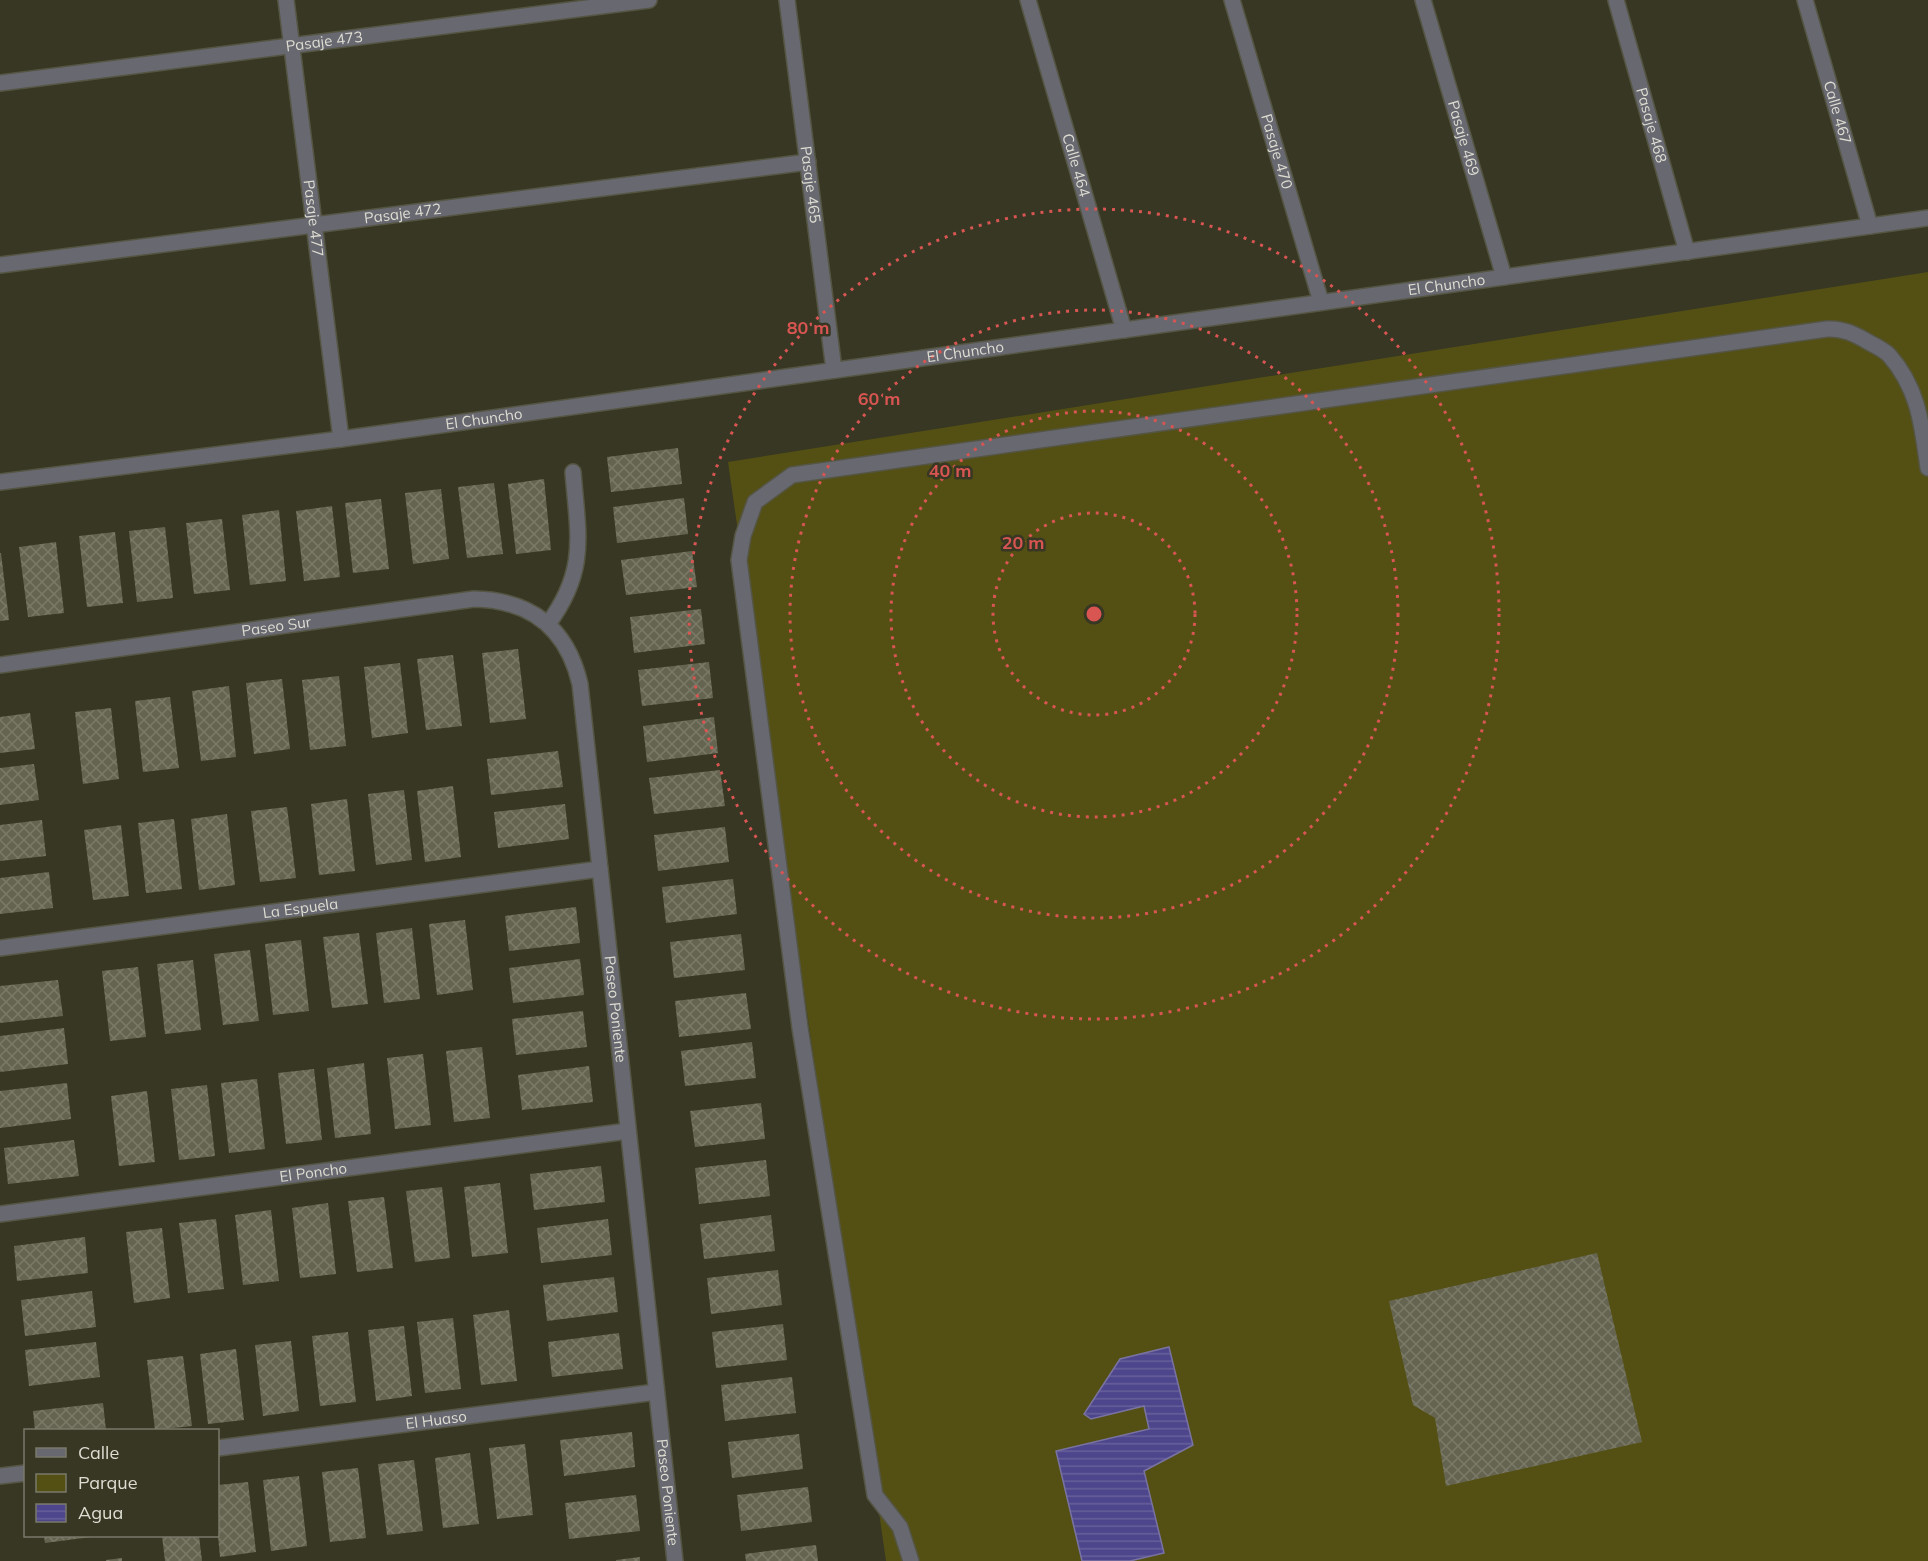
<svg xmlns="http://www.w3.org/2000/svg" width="1928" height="1561" viewBox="0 0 1928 1561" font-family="Mulish,sans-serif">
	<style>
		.green { fill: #545014 }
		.water { fill: url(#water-rules); stroke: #7973a1; stroke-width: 1.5 }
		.building { fill: url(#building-cross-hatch) }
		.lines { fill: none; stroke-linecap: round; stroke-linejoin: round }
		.service-casing { stroke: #555543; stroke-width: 18 }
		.minor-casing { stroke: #555543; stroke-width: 18 }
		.service { stroke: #686871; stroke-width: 15 }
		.minor { stroke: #686871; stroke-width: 15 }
		.ring { fill: none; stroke: #d85552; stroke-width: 3; stroke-dasharray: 3 6 }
		.labels { text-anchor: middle; stroke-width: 5; stroke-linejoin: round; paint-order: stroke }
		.street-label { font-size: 15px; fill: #deddd2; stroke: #373724 }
		.centre { fill: #d85552; stroke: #373724; stroke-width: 3 }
		.ring-label { font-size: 18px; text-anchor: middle; font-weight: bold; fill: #d85552; stroke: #373724; stroke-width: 5; stroke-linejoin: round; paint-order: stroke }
	</style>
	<defs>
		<pattern id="water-rules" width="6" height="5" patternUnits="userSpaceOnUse" patternTransform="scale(1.5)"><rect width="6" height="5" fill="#4e468c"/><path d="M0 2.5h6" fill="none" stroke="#67609b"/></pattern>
		<pattern id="building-cross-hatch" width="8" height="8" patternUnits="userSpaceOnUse" patternTransform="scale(1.5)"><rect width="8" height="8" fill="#656450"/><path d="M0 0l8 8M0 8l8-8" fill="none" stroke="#7b7a68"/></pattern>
	</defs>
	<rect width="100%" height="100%" fill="#373724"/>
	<!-- green -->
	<path class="green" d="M1928 272V1561H886L728 462Z"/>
	<!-- water -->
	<path class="water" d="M1169 1347 1193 1445 1144 1471 1164 1553 1130 1561H1082L1056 1451 1149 1429 1144 1406 1091 1419 1084 1414 1120 1359Z"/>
	<!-- building -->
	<path class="building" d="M678 448 682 484 611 492 607 457Z
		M544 479 551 550 516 554 508 484Z
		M494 483 503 554 467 558 458 487Z
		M441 489 449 559 413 564 405 493Z
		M684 498 688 534 617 543 613 507Z
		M381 499 389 569 353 573 345 503Z
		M332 506 340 577 304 581 296 511Z
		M279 510 286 581 250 585 242 515Z
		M222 519 230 590 194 594 186 523Z
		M165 527 173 598 137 602 129 531Z
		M115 532 123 603 87 607 79 536Z
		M56 542 64 613 28 617 19 547Z
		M692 551 697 587 626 595 621 560Z
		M0 553H1L9 620 0 621Z
		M701 609 705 644 634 653 630 617Z
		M518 649 526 719 490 723 482 653Z
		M453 655 462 726 426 730 417 659Z
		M709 662 713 698 642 706 638 670Z
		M400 663 408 733 372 738 364 667Z
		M339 676 346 746 310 750 302 680Z
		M282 679 290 749 254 754 246 683Z
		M229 686 236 757 201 761 192 691Z
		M170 697 179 768 143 772 135 701Z
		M111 708 119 779 83 784 75 712Z
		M30 713 35 749 0 753V717Z
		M714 717 718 753 647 762 643 726Z
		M558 751 563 787 491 795 487 759Z
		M34 764 39 800 0 805V768Z
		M720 770 725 806 654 814 649 778Z
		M453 786 461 857 425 862 417 791Z
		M404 790 412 860 376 865 368 794Z
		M347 799 355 871 319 875 311 804Z
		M565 804 569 839 498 848 494 812Z
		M287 807 296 878 260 882 251 811Z
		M227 814 235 885 199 890 191 819Z
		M174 819 182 889 146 893 138 823Z
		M42 820 46 856 0 861V825Z
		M121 825 129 896 93 900 84 830Z
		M725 827 729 862 658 871 654 835Z
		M49 872 53 908 0 914V878Z
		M733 879 737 914 666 923 662 887Z
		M576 907 580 943 509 951 505 916Z
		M465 920 473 990 437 995 429 924Z
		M412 928 420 999 384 1003 376 933Z
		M359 933 368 1004 332 1008 323 937Z
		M741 934 745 970 674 978 670 942Z
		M301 940 309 1011 273 1015 265 944Z
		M250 950 259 1021 223 1025 214 954Z
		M580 959 584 995 513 1003 509 968Z
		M193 960 201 1030 165 1034 157 964Z
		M138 967 146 1037 110 1041 102 971Z
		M58 980 63 1016 0 1023V986Z
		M746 993 751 1029 679 1037 675 1001Z
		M583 1011 587 1047 516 1055 512 1019Z
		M64 1028 68 1064 0 1072V1036Z
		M752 1042 756 1078 685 1086 681 1051Z
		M482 1047 490 1118 454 1122 446 1051Z
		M423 1054 431 1125 395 1129 387 1058Z
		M364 1063 371 1134 335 1138 327 1068Z
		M589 1066 593 1102 522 1110 518 1075Z
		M314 1069 322 1140 286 1144 278 1073Z
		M257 1079 265 1149 229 1153 221 1083Z
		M67 1083 71 1119 0 1128V1091Z
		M207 1085 215 1156 179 1160 171 1089Z
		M147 1091 155 1162 119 1166 111 1096Z
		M761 1103 765 1139 695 1147 690 1111Z
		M74 1140 79 1176 8 1184 4 1148Z
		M766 1160 770 1196 699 1204 695 1168Z
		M601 1166 605 1202 534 1210 530 1174Z
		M500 1183 508 1253 472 1257 464 1187Z
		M442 1187 450 1258 415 1262 406 1191Z
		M384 1197 393 1268 357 1272 348 1201Z
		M328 1203 336 1274 300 1278 292 1208Z
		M271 1210 279 1281 243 1285 235 1215Z
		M771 1215 775 1251 704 1259 700 1224Z
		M216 1219 224 1289 188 1293 179 1223Z
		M608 1219 612 1255 541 1263 537 1228Z
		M162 1228 170 1298 134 1303 126 1232Z
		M85 1237 88 1273 17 1281 14 1246Z
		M1597 1253 1642 1442 1446 1486 1435 1418 1413 1405 1389 1301Z
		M778 1270 782 1305 711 1314 707 1278Z
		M614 1277 618 1312 547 1321 543 1285Z
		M92 1291 96 1327 25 1336 21 1300Z
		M509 1310 517 1381 481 1385 473 1315Z
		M453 1318 461 1389 425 1393 417 1322Z
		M783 1324 787 1360 716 1368 712 1332Z
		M404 1326 412 1396 376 1401 368 1330Z
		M348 1332 356 1402 320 1406 312 1336Z
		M619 1333 623 1369 552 1377 548 1342Z
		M291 1341 299 1411 263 1416 255 1345Z
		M96 1342 100 1377 29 1386 25 1350Z
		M236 1349 244 1420 208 1424 200 1354Z
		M183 1356 192 1426 155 1430 147 1360Z
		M792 1377 796 1413 725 1421 721 1385Z
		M103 1403 106 1430H35L33 1411Z
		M632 1432 635 1467 564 1476 560 1440Z
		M799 1434 803 1469 732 1478 728 1442Z
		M525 1444 533 1515 497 1519 489 1448Z
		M470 1453 479 1524 443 1528 435 1458Z
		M414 1460 423 1531 387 1535 378 1464Z
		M358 1468 366 1538 330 1542 322 1472Z
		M299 1476 307 1546 271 1551 263 1480Z
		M248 1482 256 1552 220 1557 218 1536V1485Z
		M808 1487 812 1522 741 1531 737 1495Z
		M636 1495 640 1531 569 1539 565 1503Z
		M44 1536H91V1537L45 1543Z
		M162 1536H199L202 1561H165Z
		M816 1545 818 1561H746L745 1554Z
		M640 1557V1561H616V1560Z
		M122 1558V1561H106V1560Z"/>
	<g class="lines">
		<!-- service casing -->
		<g class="service-casing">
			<path id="service" d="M911 1561 900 1527 875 1495 800 1028 739 560 743 536 755 502 792 475 1827 329C1843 328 1855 334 1870 343 1876 346 1884 350 1889 355 1919 389 1922 426 1928 468"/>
		</g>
		<!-- minor casing -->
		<g class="minor-casing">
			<g id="minor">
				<path id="s1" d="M286 0 341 439"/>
				<path id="s2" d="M787 0 834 370"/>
				<path id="s3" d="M1028 0 1124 330"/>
				<path id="s4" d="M1232 0 1321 302"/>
				<path id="s5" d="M1423 0 1504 277"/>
				<path id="s6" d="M1616 0 1687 252"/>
				<path id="s7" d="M1805 0 1870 226"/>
				<path id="s8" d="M0 83 649 0"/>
				<path id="s9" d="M0 265 808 162"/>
				<path id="s10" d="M0 482 341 439 1928 218"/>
				<path d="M548 624C588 570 578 535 573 472"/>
				<path id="s11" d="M0 665 474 599C531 600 567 628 580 684L675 1561"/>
				<path id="s12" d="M0 948 600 869"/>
				<path id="s13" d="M0 1214 628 1131"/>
				<path id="s14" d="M218 1448 656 1392"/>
				<path d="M0 1476 26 1473"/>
			</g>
		</g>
		<!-- service -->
		<use href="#service" class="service"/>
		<!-- minor -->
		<use href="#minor" class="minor"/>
	</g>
	<!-- distance rings -->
	<g class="ring">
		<circle cx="1094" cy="614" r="101"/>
		<circle cx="1094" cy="614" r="203"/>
		<circle cx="1094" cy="614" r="304"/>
		<circle cx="1094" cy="614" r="405"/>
	</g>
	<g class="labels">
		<!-- street labels -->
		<g class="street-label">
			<text dy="5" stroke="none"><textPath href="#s8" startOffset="327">Pasaje 473</textPath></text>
			<text dy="5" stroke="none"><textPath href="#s7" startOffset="117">Calle 467</textPath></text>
			<text dy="5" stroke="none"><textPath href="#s6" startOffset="130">Pasaje 468</textPath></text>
			<text dy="5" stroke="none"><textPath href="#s5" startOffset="144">Pasaje 469</textPath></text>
			<text dy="5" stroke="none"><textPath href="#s4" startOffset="158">Pasaje 470</textPath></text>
			<text dy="5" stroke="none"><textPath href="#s3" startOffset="172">Calle 464</textPath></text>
			<text dy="5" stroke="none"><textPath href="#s2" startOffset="186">Pasaje 465</textPath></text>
			<text dy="5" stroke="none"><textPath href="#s9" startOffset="406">Pasaje 472</textPath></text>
			<text dy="5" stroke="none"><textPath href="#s1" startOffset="220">Pasaje 477</textPath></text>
			<text dy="5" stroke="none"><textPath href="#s10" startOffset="1460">El Chuncho</textPath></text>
			<text dy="5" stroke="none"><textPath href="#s10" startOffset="974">El Chuncho</textPath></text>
			<text dy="5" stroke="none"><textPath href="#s10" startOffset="488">El Chuncho</textPath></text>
			<text dy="5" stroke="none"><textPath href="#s11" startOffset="279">Paseo Sur</textPath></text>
			<text dy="5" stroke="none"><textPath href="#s12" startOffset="303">La Espuela</textPath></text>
			<text dy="5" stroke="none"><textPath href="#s11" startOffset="954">Paseo Poniente</textPath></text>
			<text dy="5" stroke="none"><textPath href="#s13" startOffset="316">El Poncho</textPath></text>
			<text dy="5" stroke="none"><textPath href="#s14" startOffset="220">El Huaso</textPath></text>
			<text dy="5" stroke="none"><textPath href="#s11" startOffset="1440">Paseo Poniente</textPath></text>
		</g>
	</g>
	<circle cx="1094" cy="614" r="9" class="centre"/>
	<g class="ring-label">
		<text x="808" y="334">80 m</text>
		<text x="879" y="405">60 m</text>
		<text x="950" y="477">40 m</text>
		<text x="1023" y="549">20 m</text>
	</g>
	<!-- legend -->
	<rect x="24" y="1429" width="195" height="108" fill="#373724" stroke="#7a796a" stroke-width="1.5"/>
	<rect x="36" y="1448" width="30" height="9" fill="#686871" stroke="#7a796a" stroke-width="1.5"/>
	<text x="78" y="1459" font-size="18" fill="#deddd2">Calle</text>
	<rect x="36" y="1474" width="30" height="18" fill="#545014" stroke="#7a796a" stroke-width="1.5"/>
	<text x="78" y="1489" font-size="18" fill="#deddd2">Parque</text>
	<rect x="36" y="1504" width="30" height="18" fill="url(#water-rules)" stroke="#7a796a" stroke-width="1.5"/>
	<text x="78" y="1519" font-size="18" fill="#deddd2">Agua</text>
</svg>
